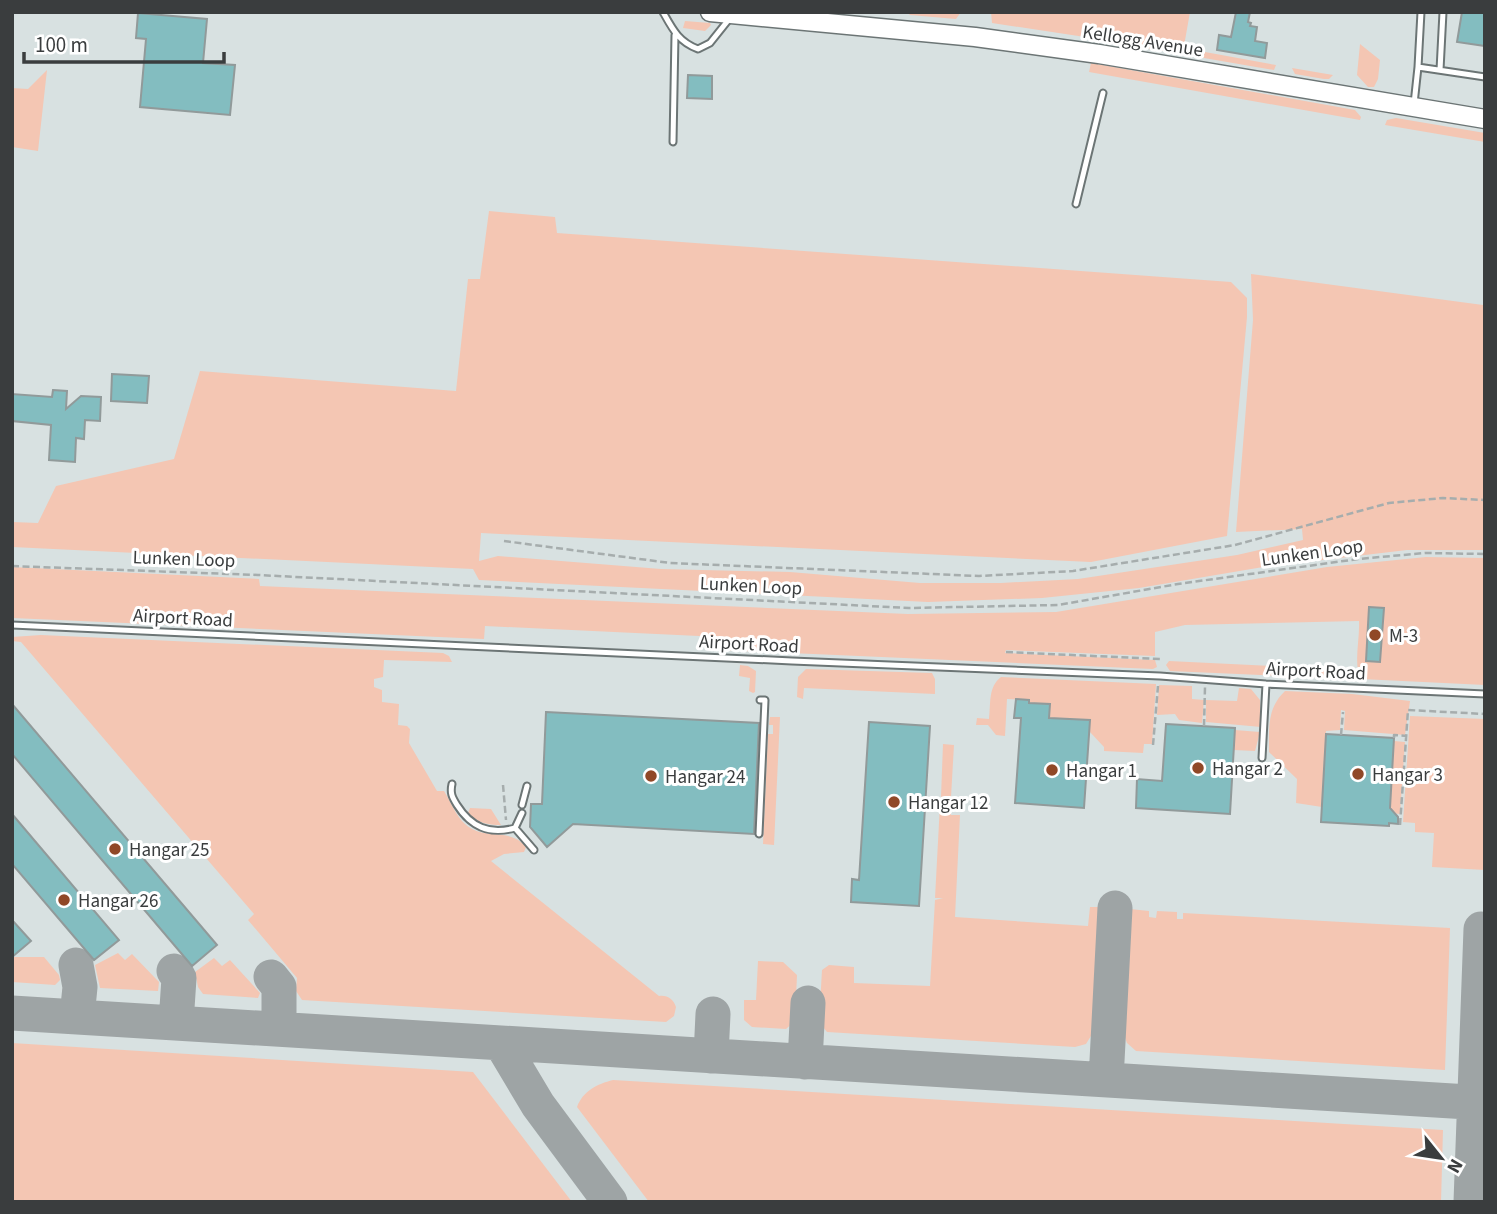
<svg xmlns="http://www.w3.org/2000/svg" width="1497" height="1214" viewBox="0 0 1497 1214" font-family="'Source Sans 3',sans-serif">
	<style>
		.green { fill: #f4c6b3 }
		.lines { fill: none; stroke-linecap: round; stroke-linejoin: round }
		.taxiway { stroke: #9ea4a5; stroke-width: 35 }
		.building { fill: #83bdc0; stroke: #919a9a; stroke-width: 2 }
		.service-casing { stroke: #6c7575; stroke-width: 9 }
		.primary-casing { stroke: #6c7575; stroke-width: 21 }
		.path { stroke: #a6adad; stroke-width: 2.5; stroke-dasharray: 7 3.5; stroke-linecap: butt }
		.service { stroke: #fff; stroke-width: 5 }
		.primary { stroke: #fff; stroke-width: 18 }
		.poi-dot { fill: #904827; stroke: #fff; stroke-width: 2.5 }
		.labels { text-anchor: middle; stroke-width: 6; stroke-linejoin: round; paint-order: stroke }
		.street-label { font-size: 19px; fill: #3a3d3e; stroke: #fff }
		.poi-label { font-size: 19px; fill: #3a3d3e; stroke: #fff; text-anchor: start }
	</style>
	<rect width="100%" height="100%" fill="#d8e1e1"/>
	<!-- green -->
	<path class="green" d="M907 12H961L956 19 910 15Z
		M991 12H1190L1184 46 1179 54 1098 39 992 23Z
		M685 21 710 23 711 25 705 31 683 28Z
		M1360 44 1380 60 1378 79 1374 87H1368L1357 75Z
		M1205 52 1276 65 1274 70 1204 58 1202 57Z
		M1091 63 1355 110 1361 117 1360 120 1089 72Z
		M1292 68 1333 75 1329 79H1324L1295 74Z
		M47 70 38 151 12 147V88L28 89Z
		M1396 118 1485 133V142L1385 125 1387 120Z
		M489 211 555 217 557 233 1231 282 1247 298V317L1227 536 1091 562 481 533 479 561 498 556 661 569 790 572 920 583H1001L1078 579 1237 555 1303 540 1302 529 1236 532 1253 320 1251 274 1483 305 1485 303V550H1407L1306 562 1305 560 1139 588 1042 598 928 602 479 580 473 569 12 547V522L38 523 56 486 174 459 200 371 456 391 468 279H480Z
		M1426 557 1485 558V685L1361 679C1353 664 1360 640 1359 621L1185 625 1155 632V656L1006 650 1005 653 1155 660 1157 667 1153 669 721 650 720 637 485 626 484 639 12 618V567L259 579 260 586 908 614 1056 612 1327 567Z
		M41 635 443 653 449 656 452 662 384 660 383 677 374 679V687L382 690V702L399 704 398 725 407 726 410 729 409 743 437 791H444C451 802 456 816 465 824 485 842 509 826 526 847L524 852 504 854 491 861 659 996C668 995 673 999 676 1007L674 1016 666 1022 302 1000 296 991 297 978 248 920 254 914 21 642 12 641V637Z
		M1169 661 1333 669V675L1330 678 1170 671 1166 665Z
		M740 665 748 666 756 671 755 692 753 693 749 691 750 678 739 676Z
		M806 669 932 673 935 679V694L804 688 803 699 797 697 798 677Z
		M1001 677 1156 684 1152 744H1144L1143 753 1104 751V747L1089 731V720L1049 718V704L1029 703V700L1007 699 1005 736 996 735 988 725H976L977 718 989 719C991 703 988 687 1001 677Z
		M1159 685 1192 686V699L1204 700 1202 723 1179 720 1175 714 1157 715Z
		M1239 688 1251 689 1260 700 1261 727 1206 722V700L1237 701Z
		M1285 691 1352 694 1410 701 1405 735 1344 730 1345 711 1341 710 1340 730 1326 731 1322 807 1296 803 1297 779 1269 752C1269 728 1267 708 1285 691Z
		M1410 716 1485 719V870L1432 867 1434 833 1415 832V823L1403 822Z
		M770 717H780L774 845 763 844 768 734H773V725H769Z
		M1235 730 1260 732 1255 751 1234 750Z
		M1394 741 1405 742 1400 814 1390 813Z
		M943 744 954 745 951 797H941Z
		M940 804 951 805V815H960L955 917 1088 926 1090 907H1100L1094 1031 1086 1044 1075 1047 827 1032 819 1022 822 970 829 965 854 967V983L930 986 935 900 943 898H935Z
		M470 808 491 809 501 825C487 825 478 823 468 813Z
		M1130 909 1149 911V917L1156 918 1157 911 1177 912V919H1183V913L1450 928 1445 1070 1136 1051 1127 1043 1123 1032Z
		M118 953 125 960 132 954 159 982 158 991 100 988 95 965Z
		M12 957H44L59 975 60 980 55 985 12 982Z
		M214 958 222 966 230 960 260 993 258 998 203 994 198 987 195 972Z
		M758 961 783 962 797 975 795 1021 786 1029 752 1027 744 1020V1000H756Z
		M12 1043 473 1072 572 1202H12Z
		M613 1080 1443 1130 1441 1202H649L577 1107C583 1091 597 1084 613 1080Z"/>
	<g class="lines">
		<!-- taxiway -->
		<path class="taxiway" d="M76 965 80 987 77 1017
			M174 971 179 978 176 1023
			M271 977 279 987V1029
			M12 1013 1485 1103
			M501 1043 538 1105 610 1202
			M711 1056 713 1014
			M805 1062 808 1003
			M1106 1080 1115 908
			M1471 1202 1481 929"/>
	</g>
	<!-- building -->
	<path class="building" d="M1236 12H1250L1248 22 1251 23 1250 26 1257 27 1255 41 1267 43 1265 58 1217 50 1219 35 1231 37Z
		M1462 12H1485V46L1457 42Z
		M138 13 207 19 203 63 235 65 230 115 140 107 146 39 136 38Z
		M688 75 712 76V99L687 98Z
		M112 374 149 376 147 403 111 401Z
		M53 390 67 391 66 409 81 396 101 397 100 421 85 420 84 439 76 438 75 462 49 460 51 425 12 421V394L52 397Z
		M1369 607 1384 608 1380 662 1366 661Z
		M1016 699 1029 700V703L1050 704 1049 718 1090 720 1084 808 1015 803 1021 718H1014Z
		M12 704 217 945 192 966 12 754Z
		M546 712 759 723 754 834 573 824 547 847 530 827 531 804H542Z
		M869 722 930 726 919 906 851 902 852 879 859 880Z
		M1166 724 1235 728 1230 814 1136 808 1137 779 1162 781Z
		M1326 734 1394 738 1390 808 1398 817V824L1389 823V826L1321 822Z
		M12 814 119 940 94 960 12 864Z
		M12 920 31 941 12 957Z"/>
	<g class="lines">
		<!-- service casing -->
		<g class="service-casing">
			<path id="service" d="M663 12C673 30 679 42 698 49L710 43 730 18
				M1418 67 1421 12
				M1440 70 1443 12
				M1414 104 1418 67 1485 77
				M673 142 675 35
				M1076 204 1103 93
				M12 625 792 661 1160 676 1266 684 1485 694
				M1262 758 1266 684
				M452 784C450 793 452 797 457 805 471 827 489 835 515 828L522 813
				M522 805 527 786
				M515 828 534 850
				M759 834 765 700H760"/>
		</g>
		<!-- primary casing -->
		<g class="primary-casing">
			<path id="primary" d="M710 12 975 37 1099 54 1485 119"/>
		</g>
		<!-- path -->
		<path class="path" d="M504 541 670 563 979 576 1073 571 1235 545 1389 503 1443 498 1485 500
			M12 566 258 575 909 608 1058 605 1178 584 1358 559 1425 553 1485 554
			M1006 652 1160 659
			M1204 726 1205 687
			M1341 735 1343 712
			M1394 738V735L1407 736
			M1153 745 1158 686
			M503 785 506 820
			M1400 825 1408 710 1485 714"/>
		<!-- service -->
		<use href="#service" class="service"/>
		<!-- primary -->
		<use href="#primary" class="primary"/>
	</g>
	<!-- markers -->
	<g class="poi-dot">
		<circle cx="1375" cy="635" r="7"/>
		<circle cx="1198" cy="768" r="7"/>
		<circle cx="1052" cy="770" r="7"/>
		<circle cx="1358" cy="774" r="7"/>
		<circle cx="651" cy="776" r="7"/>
		<circle cx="894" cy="802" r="7"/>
		<circle cx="115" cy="849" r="7"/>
		<circle cx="64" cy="900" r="7"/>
	</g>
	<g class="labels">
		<!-- street labels -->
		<g class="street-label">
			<text transform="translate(1143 40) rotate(9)" y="7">Kellogg Avenue</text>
			<text transform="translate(1312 552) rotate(-8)" y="7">Lunken Loop</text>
			<text transform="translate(184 558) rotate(2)" y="7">Lunken Loop</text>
			<text transform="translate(751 585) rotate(3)" y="7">Lunken Loop</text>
			<text transform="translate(183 617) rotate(3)" y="7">Airport Road</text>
			<text transform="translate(749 643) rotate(3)" y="7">Airport Road</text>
			<text transform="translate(1316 670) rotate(3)" y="7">Airport Road</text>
		</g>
		<!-- poi labels -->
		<g class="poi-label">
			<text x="1389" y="642">M-3</text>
			<text x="1212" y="775">Hangar 2</text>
			<text x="1066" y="777">Hangar 1</text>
			<text x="1372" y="781">Hangar 3</text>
			<text x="665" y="783">Hangar 24</text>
			<text x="908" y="809">Hangar 12</text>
			<text x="129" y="856">Hangar 25</text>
			<text x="78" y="907">Hangar 26</text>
		</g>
	</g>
	<!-- border -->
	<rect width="1497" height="1214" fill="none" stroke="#3a3d3e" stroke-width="28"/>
	<!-- north arrow -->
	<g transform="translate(1441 1158) rotate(120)" stroke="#ffffff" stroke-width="5" paint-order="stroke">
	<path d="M0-5L12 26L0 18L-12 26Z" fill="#3a3d3e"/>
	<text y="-10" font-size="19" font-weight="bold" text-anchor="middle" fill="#3a3d3e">N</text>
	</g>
	<!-- scale -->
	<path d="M24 52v10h200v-10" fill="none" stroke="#3a3d3e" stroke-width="3.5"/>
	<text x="35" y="52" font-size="21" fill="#3a3d3e" stroke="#ffffff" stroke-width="5" paint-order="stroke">100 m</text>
</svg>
